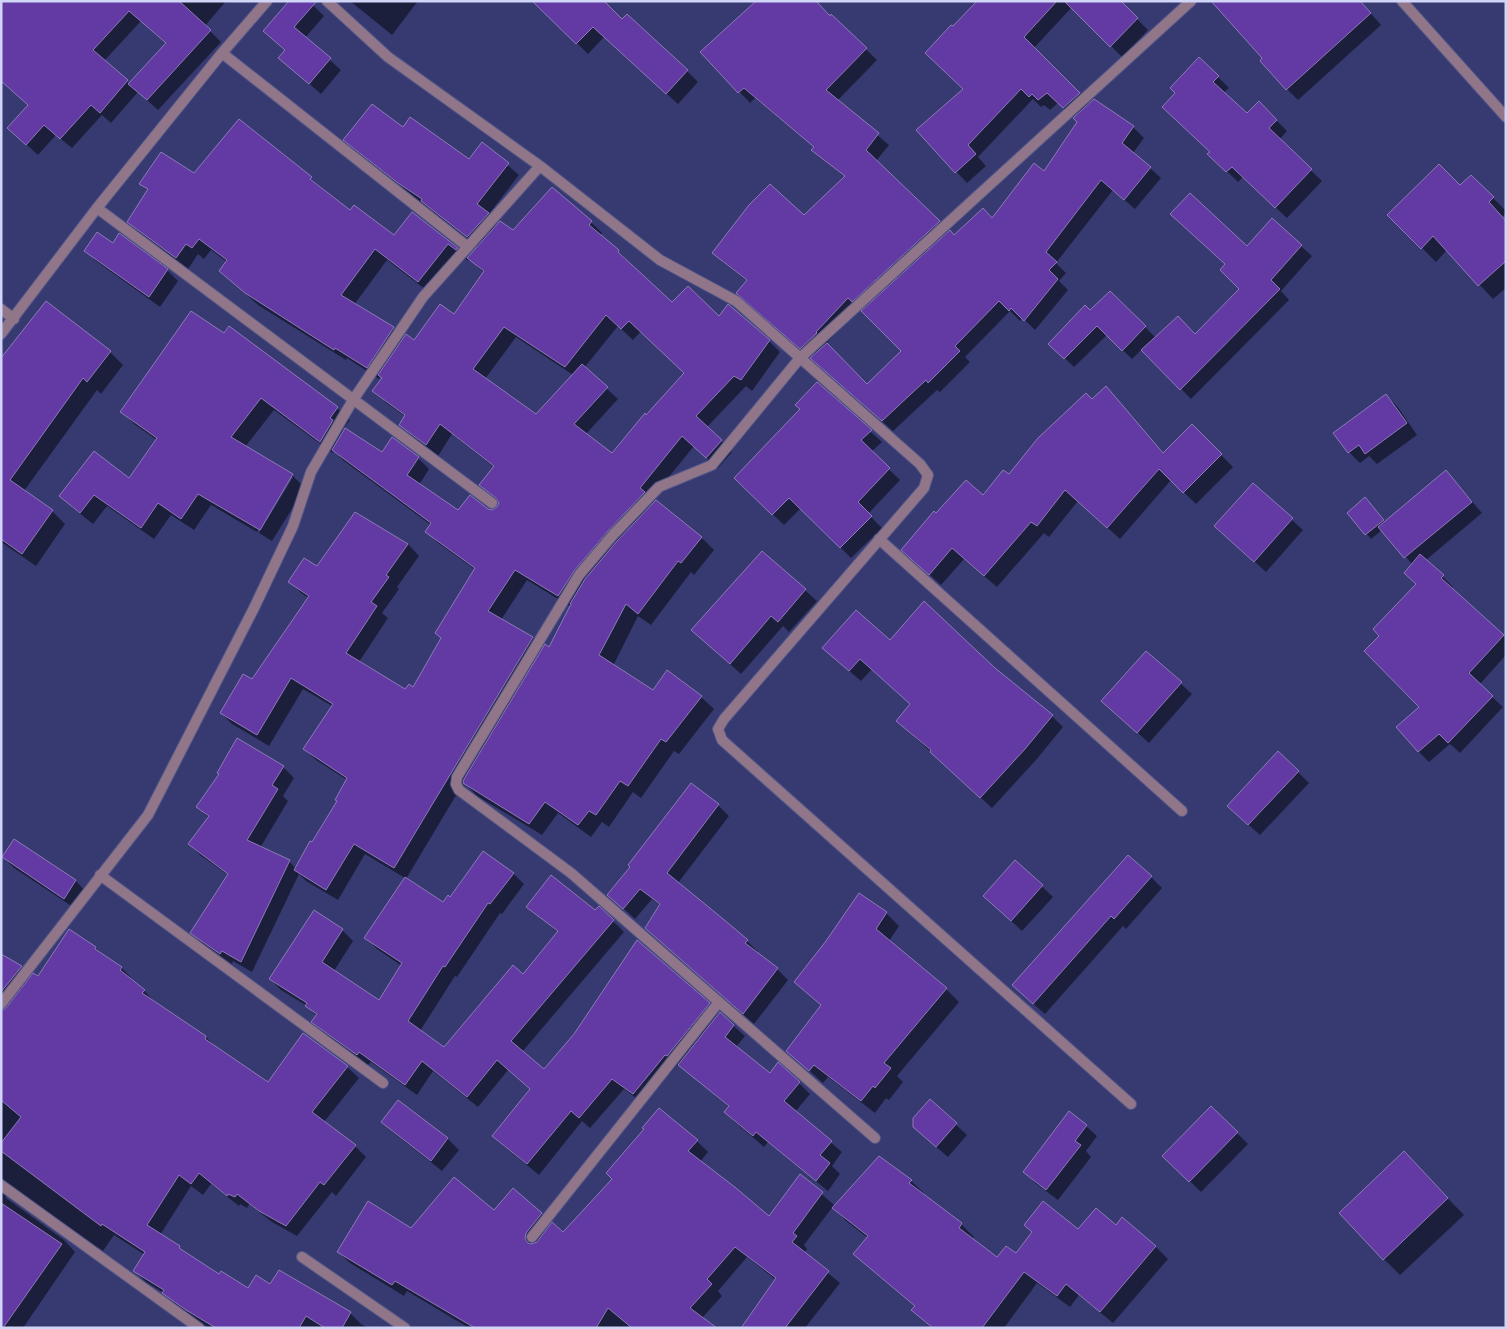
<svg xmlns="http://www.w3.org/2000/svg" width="1507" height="1329" viewBox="0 0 1507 1329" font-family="Jost,sans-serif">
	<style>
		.shadow { fill: #0007; fill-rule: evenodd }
		.building { fill: #633aa3; stroke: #8d7ab7; fill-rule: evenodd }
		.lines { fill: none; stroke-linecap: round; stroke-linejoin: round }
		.street-casing { stroke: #525689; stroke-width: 12 }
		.street { stroke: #907688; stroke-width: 10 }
	</style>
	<rect width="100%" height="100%" fill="#363a71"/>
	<!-- shadow -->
	<path class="shadow" d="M1 1H226L205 26 221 42 158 110 138 92 111 123 102 115 72 148 56 135 38 155 8 128 29 105ZM141 21 167 44 130 84 104 61Z
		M309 1 324 16 305 38 341 70 321 94 280 58 286 51 276 41Z
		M350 1H418L392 35Z
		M982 1H1119L1148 30 1122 57 1072 7 1034 48 1090 104 1133 127 1144 138 1133 153 1161 178 1135 209 1113 190 1056 263 1066 273 1059 281 1068 290 1035 330 1023 318 1020 321 1010 311 965 357 970 362 940 392 937 390 893 431 749 304 747 281 724 263 714 253 804 216 846 177 824 160 813 149 815 148 755 98 750 103 702 52 831 16 877 60 837 101 889 145 876 161 954 236 992 219 1044 172 1079 122 1058 103 1050 110 1044 105 1041 107 1033 99 978 157 986 166 967 183 918 130 964 89 953 28ZM859 307 903 351 867 386 826 344Z
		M1360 1 1381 25 1298 100 1287 89Z
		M544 11 622 21 687 71 698 82 678 104 604 37 588 54Z
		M1218 77 1229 88 1223 93 1247 115 1259 103 1287 131 1279 140 1322 181 1287 218 1243 177 1238 182 1209 154 1211 152 1174 118Z
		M240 120 351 212 394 236 412 213 457 249 468 259 478 247 356 151 345 140 403 129 469 161 483 144 519 175 489 214 499 224 514 232 591 222 602 233 600 236 618 251 629 262 628 263 672 304 719 318 769 341 780 352 752 391 746 386 707 427 732 452 718 468 694 446 651 499 701 537 714 550 694 575 691 572 651 625 638 616 613 666 653 692 701 697 714 709 679 754 674 751 641 798 633 792 609 827 602 822 591 837 558 813 542 835 477 796 464 782 406 879 443 904 450 898 513 873 524 884 502 914 500 913 457 977 455 976 420 1031 444 1048 523 975 558 932 528 907 596 912 613 921 624 932 522 1052 544 1071 709 1004 745 1036 736 1047 770 1075 799 1083 810 1094 795 1112 842 1152 832 1166 840 1174 828 1191 768 1142 764 1147 736 1123 726 1112 729 1107 680 1065 679 1066 677 1065 644 1104 624 1089 590 1128 582 1121 539 1175 505 1147 494 1136 531 1090 508 1070 478 1107 433 1071 417 1095 371 1062 368 1065 324 1033 313 1022 317 1016 307 1006 281 990 270 979 342 930 353 941 334 971 379 1001 402 966 377 949 366 938 405 878 365 854 338 900 306 881 299 874 252 972 233 961 232 964 203 944 192 933 228 875 200 855 189 844 209 818 198 807 283 767 294 778 283 796 288 801 260 848 289 861 296 869 338 802 347 780 316 760 304 749 332 706 303 689 269 746 232 724 221 713 252 680 309 598 301 593 290 581 317 568 408 544 419 556 397 587 399 589 382 613 388 618 359 662 406 690 414 689 442 639 476 570 438 543 427 532 431 525 344 461 334 451 333 453 274 410 245 447 292 475 305 488 272 541 259 533 293 477H290L257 532 211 505 194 530 171 515 154 539 107 506 93 524 73 508 60 496 130 479 157 440 134 424 122 412 191 313 337 408 350 420 343 429 382 454 418 458 429 469 419 485 459 512 496 510 500 503 481 485 494 467 452 434 438 456 412 436 401 425 406 417 385 402 374 390 383 378 380 376 379 379 347 358 346 360 258 305 221 271 227 262 211 250 204 259 198 254 188 269 140 233 128 222 149 191 141 183 194 175ZM460 254 468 261 470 259 484 273 454 316 415 341 404 339 393 328 354 305 387 260 430 293ZM618 326 633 340 641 331 685 373 612 455 586 434 618 399 584 368ZM516 337 573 375 536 415 485 379ZM527 580 571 607 550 648 544 649 533 638 501 620Z
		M1471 176 1506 211V214L1502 217 1506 221V288L1493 299 1447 250 1436 262 1389 215 1461 187Z
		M1272 220 1312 256 1281 291 1289 300 1191 399 1142 349 1132 359 1107 335 1074 367 1050 344 1090 312 1110 292 1156 338 1195 335 1241 289 1247 248Z
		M113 245 167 270 178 281 160 307 96 261 85 250Z
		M46 302 110 352 123 365 101 394 97 390 24 491 52 511 65 524 36 566 1 542V389Z
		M817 384 882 442 871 452 900 480 868 514 882 528 851 558 801 508 784 525 746 489Z
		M1106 388 1164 454 1192 426 1233 467 1196 504 1171 480 1120 539 1078 501 1049 537 1044 533 997 587 964 559 941 585 915 561 936 515 983 497 1009 476Z
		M1386 395 1397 406 1417 435 1377 464 1369 456 1360 463 1349 452Z
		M1446 472 1482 513 1426 560 1453 587 1451 589 1506 638V655L1479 685 1503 707 1460 753 1450 744 1429 762 1418 751 1421 707 1381 636 1418 585 1413 565 1382 530 1371 539 1348 513 1370 504 1386 522Z
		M1253 485 1303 530 1266 572 1227 537Z
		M762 552 817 601 789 632 783 626 741 674 692 630Z
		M890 641 995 669 1052 716 1063 727 1036 760 992 808 897 721 911 704 872 669 861 681 835 659Z
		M1147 653 1192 694 1149 743 1103 701Z
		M1298 772 1309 783 1260 835 1240 817Z
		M691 785 718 805 729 816 678 883 747 941 758 952 756 953 777 969 788 980 754 1024 646 928 661 906 652 899 635 919 609 895Z
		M14 841 76 881 86 892 76 909 14 868 3 857Z
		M1015 861 1053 897 1022 931 996 907Z
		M1151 877 1162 888 1126 929 1123 926 1045 1014 1024 996Z
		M886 913 899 926 889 941 946 989 959 1002 897 1076 903 1082 889 1100 886 1098 875 1113 828 1077 823 1083 788 1051 822 1006 795 982 827 942Z
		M70 931 96 948 104 957 122 968 133 980 132 981 144 990 155 1003 206 1037 217 1048 268 1084 304 1035 347 1067 359 1078 324 1122 355 1146 366 1157 336 1196 332 1192 297 1236 272 1222 249 1204 247 1208 240 1204 239 1206 211 1184 203 1195 191 1186 160 1235 219 1276 249 1290 270 1286 350 1313 361 1324 368 1328H209L175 1304 164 1293 146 1282 135 1271 145 1255 114 1235 103 1251 14 1189 6 1193V1198L64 1240 75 1252 23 1328H1V956L21 967 32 978H39Z
		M398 1101 448 1139 459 1150 442 1171 394 1133 383 1122Z
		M930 1101 967 1135 948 1157 926 1138Z
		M1211 1107 1248 1144 1201 1192 1164 1156Z
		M1086 1126 1097 1136 1086 1151 1091 1157 1058 1200 1035 1183 1025 1172Z
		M697 1141 708 1152 700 1162 770 1218 801 1176 834 1205 804 1245 807 1249 804 1253 840 1283 805 1328H742L776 1280 747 1257 718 1291 722 1296 702 1318 715 1328H469L407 1291 404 1296 350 1263 338 1252 412 1229 494 1212 513 1189 563 1233Z
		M1420 1170 1464 1215 1400 1275 1384 1259Z
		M911 1181 924 1193 922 1195 961 1224 974 1237 972 1239 998 1259 1016 1254 1078 1231 1116 1226 1155 1246 1168 1259 1113 1323 1079 1295 1070 1307 1037 1283 1004 1328H932L913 1310 916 1307 855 1254 868 1238 846 1221 834 1208Z"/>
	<!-- building -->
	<path class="building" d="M1 1H179L211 30 147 100 128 84 166 43 129 11 93 50 128 80 100 113 91 105 60 139 44 125 26 145 7 128 28 105 1 81Z
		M289 1H317L294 27 331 58 309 84 278 58 285 50 263 31Z
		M532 1H604L622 19 627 14 688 70 666 94 593 27 576 44Z
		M756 1H816L830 16 831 14 867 48 826 90 879 133 866 150 940 221 852 302 848 298 816 332 817 333 800 349 736 293 747 280 712 253 749 205 770 184 804 215 845 176 811 150 814 147 744 88 738 93 700 52Z
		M977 1H1057L1024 37 1080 93 1063 108 1047 93 1038 100 1032 94 1029 97 1021 89 968 145 976 154 955 173 916 130 963 89 925 53 951 25 953 26Z
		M1064 1H1121L1138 18 1110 47Z
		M1211 1H1360L1371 13 1286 90 1260 61 1262 58Z
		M1199 57 1219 76 1213 82 1247 113 1259 101 1277 120 1269 128 1312 169 1275 208 1232 167 1226 172 1207 154 1210 152 1162 107 1175 93 1170 88Z
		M1094 99 1134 126 1122 143 1151 167 1124 200 1101 180 1046 252 1057 262 1049 270 1058 279 1024 321 1011 308 1009 311 999 301 955 346 960 351 928 383 926 380 882 421 810 358 827 343 867 384 901 351 861 311 950 230 954 235 983 208 992 218 1034 163 1044 171 1077 122 1073 118Z
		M372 104 403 127 410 117 469 159 482 142 509 163 477 204 489 213 467 237 421 201 422 199 398 183 343 140Z
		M239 119 312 177 310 179 350 210 354 205 394 235 412 212 458 248 456 250 448 244 418 282 375 249 341 295 394 327 367 368 335 348 334 350 245 293 219 271 227 260 199 239 192 248 186 244 176 258 127 222 148 189 139 184 161 152 194 173Z
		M1439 164 1460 185 1471 175 1494 197 1489 202 1506 221V261L1478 286 1433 236 1421 249 1387 215Z
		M552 187 592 221 589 225 619 250 618 252 672 302 688 286 719 316 728 304 770 340 741 380 734 376 696 416 722 440 706 458 682 436 640 488 645 492 607 532 574 571 558 596 515 570 488 611 533 637 394 868 354 844 326 890 294 870 310 841 312 842 337 801 335 800 347 778 303 749 333 704 291 678 257 735 220 713 243 674 252 679 309 596 288 582 304 558 317 566 355 512 408 544 386 575 389 577 371 602 377 606 346 653 405 689 409 684 413 687 441 638 435 633 475 568 425 532 431 523 332 450 345 428 382 452 392 437 419 457 407 475 458 510 470 495 488 509 492 510 497 507 499 503 496 498 479 485 494 466 440 424 426 445 399 425 405 415 372 391 382 378 378 375 406 334 414 340 440 304 454 314 484 271 467 258 500 221 513 230ZM606 315 621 329 629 321 684 373 646 415 645 413 612 453 574 424 608 387 582 364 536 414 473 369 504 327 565 367Z
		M1190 193 1247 246 1272 218 1302 245 1271 280 1280 289 1180 390 1141 350 1178 316 1195 334 1239 289 1220 270 1225 264 1170 214Z
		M97 232 113 243 119 233 168 269 149 297 84 251Z
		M1110 291 1146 326 1122 351 1097 326 1064 359 1048 344 1085 305 1090 310Z
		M46 301 111 351 87 382 83 378 10 480 53 510 22 554 1 539V358Z
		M191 311 224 333 229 326 338 407 330 418 333 420 320 442 261 398 231 437 293 474 260 530 198 494 181 519 158 503 141 528 94 495 80 513 59 496 94 451 129 478 157 438 120 412Z
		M817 382 872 430 861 440 890 468 858 502 872 516 840 548 789 498 772 515 734 478 800 409 795 405Z
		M1106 386 1163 453 1192 424 1222 454 1183 493 1159 469 1107 528 1065 490 1037 526 1031 522 984 576 952 548 929 575 901 550 934 511 936 513 966 480 983 495 1003 470 1009 474 1038 438 1086 393 1092 399Z
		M1386 394 1407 423 1365 454 1359 445 1348 453 1333 433Z
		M1446 470 1472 502 1404 558 1378 527Z
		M1253 483 1293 518 1254 562 1214 526Z
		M1365 497 1384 520 1365 535 1347 513Z
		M656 500 702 537 681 563 678 561 638 614 626 604 599 655 653 690 667 670 702 696 666 742 661 739 628 786 620 781 596 815 589 811 578 825 545 802 529 824 463 783 464 779 545 644 549 647 571 604H570L585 579 617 541Z
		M762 551 806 589 778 622 771 616 730 664 691 630Z
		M1420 554 1444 575 1441 578 1504 635 1469 673 1493 696 1448 743 1439 734 1418 752 1396 727 1419 707 1364 651 1379 636 1373 629 1416 584 1404 573Z
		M924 601 995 668 1053 715 1025 749 980 798 930 752 931 750 896 721 910 704 860 659 849 671 822 648 856 610 890 640Z
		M1146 651 1182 682 1137 733 1101 701Z
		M237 738 284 766 272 785 278 789 247 840 290 860 241 962 222 951 220 954 190 933 228 874 188 844 209 816 196 807 219 774 217 773Z
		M1278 751 1299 771 1248 825 1227 806Z
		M691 783 719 804 667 873 728 923 748 940 745 943 778 968 743 1014 645 928 660 904 640 889 623 909 607 895 630 867 628 865Z
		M14 839 76 880 64 899 2 857Z
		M483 851 514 873 490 904 488 903 445 967 443 966 408 1021 444 1047 513 965 523 974 558 931 526 907 551 875 595 910 599 906 614 920 511 1041 544 1069 574 1034 637 940 710 1003 667 1056 665 1055 633 1094 612 1079 579 1118 571 1111 527 1164 492 1136 530 1089 497 1060 467 1097 422 1061 405 1085 359 1052 357 1055 311 1022 317 1014 305 1006 307 1003 269 979 314 910 343 929 322 962 379 1000 402 963 364 938 405 877 443 902 448 895 450 897Z
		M1128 855 1152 876 1114 919 1111 916 1033 1004 1012 985Z
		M1015 860 1043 885 1011 921 983 896Z
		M859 893 887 912 876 929 947 988 884 1063 891 1068 875 1088 873 1086 861 1101 814 1065 809 1071 786 1051 821 1005 794 982 826 941Z
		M69 929 96 947 95 949 122 967 120 970 145 990 142 993 206 1036 205 1039 268 1082 303 1033 348 1066 312 1112 356 1145 324 1185 320 1182 286 1226 259 1211 237 1194 235 1197 228 1194 227 1196 199 1173 191 1184 179 1175 147 1225 180 1246 179 1248 219 1274 221 1271 248 1288 256 1275 270 1284 279 1270 351 1312 342 1328H325L306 1316 299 1328H216L186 1310 162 1293 164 1290 133 1271 145 1252 102 1224 101 1226 1 1151V1143L21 1117 1 1100V1011L6 1008 33 973 38 976Z
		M1 954 22 966 1 992Z
		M720 1012 734 1025 725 1037 770 1073 778 1062 800 1082 784 1101 832 1141 820 1155 830 1163 816 1181 756 1132 753 1136 724 1112 729 1106 678 1065Z
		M930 1099 957 1123 936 1147 913 1127V1118Z
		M398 1100 448 1138 431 1161 381 1122Z
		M1211 1106 1238 1132 1189 1182 1162 1156Z
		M659 1108 698 1140 688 1151 736 1188 769 1216 800 1174 823 1192 793 1233 797 1236 792 1242 829 1271 785 1328H741L776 1278 735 1247 707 1279 712 1284 690 1308 717 1328H632L608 1308 596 1328H475L395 1281 392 1285 337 1252 368 1201 411 1228 454 1177 494 1210 513 1188 542 1213 526 1233 525 1239 528 1243 531 1244 537 1242 552 1222 563 1232 612 1179 606 1173 644 1129 642 1128Z
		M1069 1111 1087 1125 1075 1141 1081 1145 1046 1190 1023 1172Z
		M1404 1151 1448 1198 1383 1260 1339 1213Z
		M879 1156 912 1180 909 1183 962 1223 959 1228 997 1257 1006 1246 1016 1253 1032 1232 1024 1225 1043 1201 1078 1229 1096 1208 1116 1225 1122 1217 1156 1246 1100 1312 1066 1284 1057 1296 1024 1272 982 1328H933L911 1310 915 1306 853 1254 868 1236 832 1208Z
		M1 1203 62 1244 3 1328H1Z"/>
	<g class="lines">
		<!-- street casing -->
		<g class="street-casing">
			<path id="street" d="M327 1 388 57 540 166 660 260 736 301 920 464 928 475 924 488 724 719 718 729 722 740 1131 1104
				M1402 1 1506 117
				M222 53 468 247
				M97 208 492 503
				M1 309 14 319
				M1 334 97 208 222 53 267 1
				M879 539 1182 811
				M100 875 383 1083
				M1 1004 148 815 254 608 293 526 311 472 353 400 423 297 540 166
				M875 1138 571 873 459 790 456 784 457 777 579 575 612 536 659 487 712 465 800 358 1191 1
				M1 1185 199 1328
				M532 1237 719 1002
				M302 1257 405 1328"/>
		</g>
		<!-- street -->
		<use href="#street" class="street"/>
	</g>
	<!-- border -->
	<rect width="1507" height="1329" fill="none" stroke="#d1d6f8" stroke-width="5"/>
</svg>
